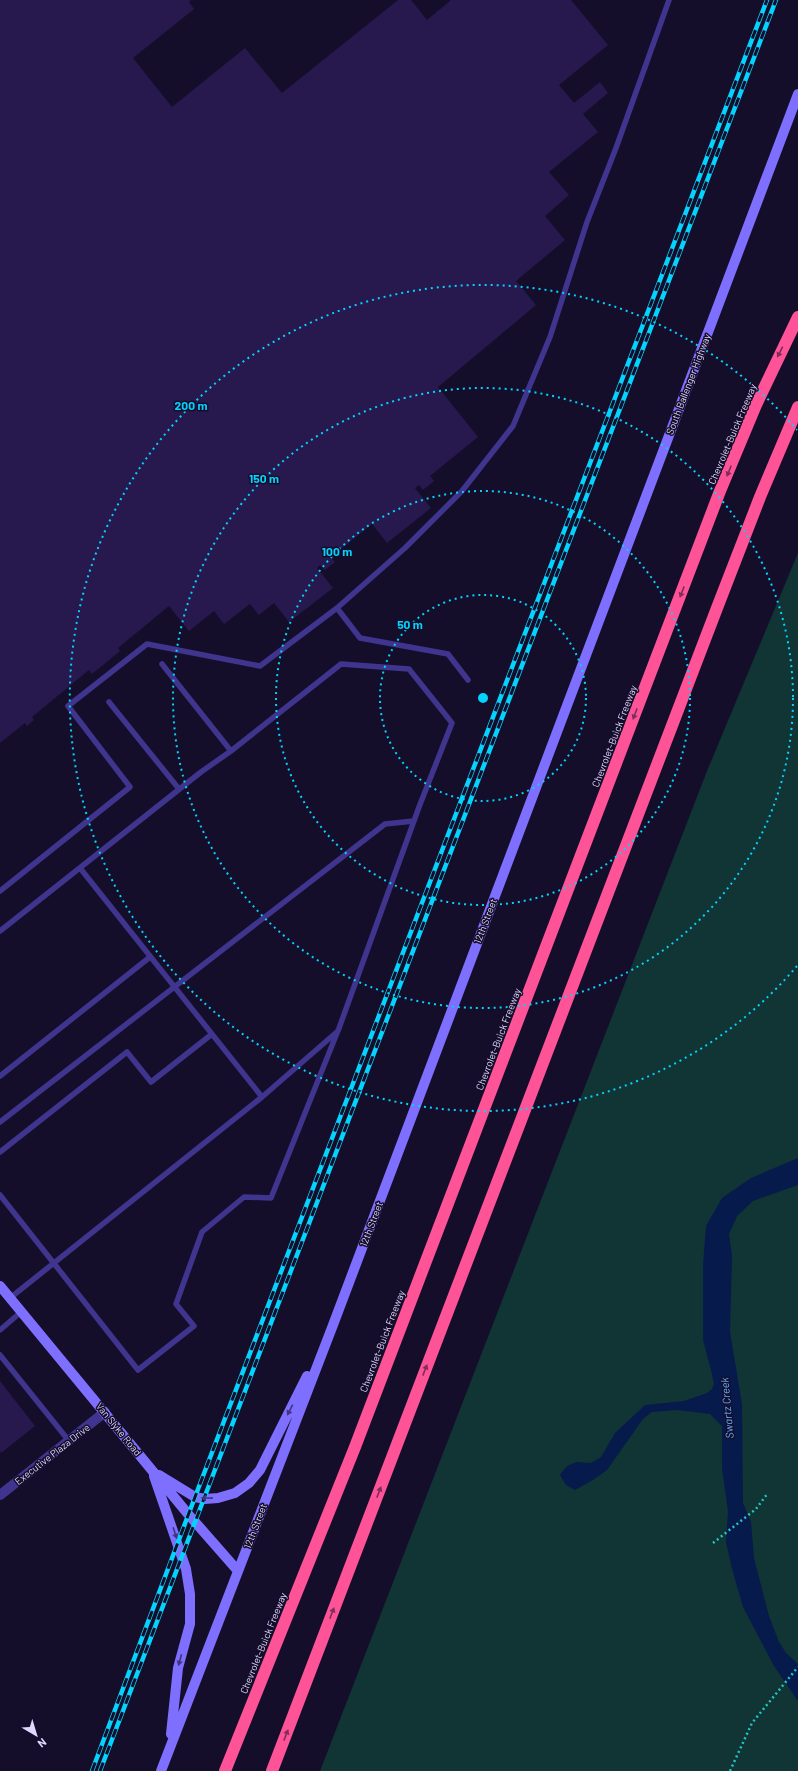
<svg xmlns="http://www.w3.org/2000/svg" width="798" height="1771" viewBox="0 0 798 1771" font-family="Barlow,sans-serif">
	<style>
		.green { fill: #113435 }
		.water { fill: #061a4c }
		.building { fill: #27184e }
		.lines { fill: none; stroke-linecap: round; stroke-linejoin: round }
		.path { stroke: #25c4c6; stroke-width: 2.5; stroke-dasharray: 2 3; stroke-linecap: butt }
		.lane { stroke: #3f358e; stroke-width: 5.5 }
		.street { stroke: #3f358e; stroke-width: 10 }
		.secondary { stroke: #7e6fff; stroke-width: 10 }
		.highway { stroke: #ff5398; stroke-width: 12 }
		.rail-casing { stroke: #04d3ff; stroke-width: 4.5 }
		.rail { stroke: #150e2b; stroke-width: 3; stroke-dasharray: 9; stroke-linecap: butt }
		.oneway { fill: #7e2d5c }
		.oneway2 { fill: #3f3580 }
		.ring { fill: none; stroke: #04d3ff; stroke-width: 2; stroke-dasharray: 2 4 }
		.labels { text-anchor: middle; stroke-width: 3; stroke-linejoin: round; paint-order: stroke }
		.street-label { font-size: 10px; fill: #dfd8ff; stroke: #150e2b }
		.water-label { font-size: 11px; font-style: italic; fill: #66adff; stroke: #150e2b }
		.centre { fill: #04d3ff; stroke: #150e2b; stroke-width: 2 }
		.ring-label { font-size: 12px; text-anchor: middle; font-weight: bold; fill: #04d3ff; stroke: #150e2b; stroke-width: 3; stroke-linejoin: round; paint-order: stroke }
	</style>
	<rect width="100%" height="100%" fill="#150e2b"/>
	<!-- green -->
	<path class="green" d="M798 553V1771H320L707 771Z"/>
	<!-- water -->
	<path class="water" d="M798 1158V1185L753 1201 737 1216 729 1234 732 1255 730 1332 742 1404 743 1503 751 1522 754 1558 769 1616 779 1642 786 1653 798 1664V1701L774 1666 743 1607 732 1569 726 1542 728 1512 722 1468V1426L710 1414 677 1410 652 1412 643 1419 607 1470 593 1480 575 1490 566 1485 560 1475 566 1467 571 1464 577 1462 591 1463 601 1457 615 1433 645 1405 684 1401 707 1393 712 1389 714 1384 711 1370 703 1340V1265L706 1226 722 1198 751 1178Z"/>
	<!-- building -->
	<path class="building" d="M0 0H191L189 2 194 9 133 58 172 107 245 48 282 93 398 0H411L427 20 451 0H571L608 45 559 85 574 103 600 82 608 93 583 114 598 132 549 172 569 195 545 216 565 240 516 281 536 305 438 387 478 437 430 476 434 481 423 490 419 485 415 488 431 508 387 543 372 524 331 557 335 562 325 570 320 565 317 568 333 588 289 622 274 603 259 615 250 604 224 624 214 611 189 631 169 606 118 648 120 651 92 674 89 670 32 717 34 720 27 726 25 723 0 743Z
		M0 1381 35 1426 1 1453 0 1451Z"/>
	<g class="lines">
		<!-- path -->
		<path class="path" d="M713 1543 756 1509 768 1493
			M730 1771 752 1723 798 1667"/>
		<!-- lane -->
		<path class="lane" d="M337 608 360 638 448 654 468 680
			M109 702 179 789
			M80 868 262 1097
			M0 891 130 787 68 706 147 644 260 666 337 608 405 548 462 491 513 426 550 337 587 222 616 148 669 0
			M0 931 201 772 231 751
			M0 1076 150 957
			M0 1122 385 824 414 821
			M0 1152 127 1052 151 1082 212 1034
			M0 1195 138 1370 194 1326 176 1304 202 1232 244 1197 271 1198 337 1033
			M10 1298 262 1097 338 1031 419 807 452 723 409 669 341 664 231 751 162 664
			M0 1330 21 1312
			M0 1355 69 1441"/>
		<!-- street -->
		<path class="street" d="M0 1495 105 1412"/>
		<!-- secondary -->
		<path class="secondary" d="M0 1286 188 1514 238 1571
			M159 1475 195 1497 205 1499 218 1498 235 1493 249 1483 260 1470 307 1376
			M154 1476 186 1569 190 1594V1624L178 1668 171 1734
			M161 1771 333 1325 798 94"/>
		<!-- highway -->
		<path class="highway" d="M225 1771 355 1447 720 491 756 405 798 317
			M272 1771 717 608 760 497 798 407"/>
		<!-- rail casing -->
		<g class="rail-casing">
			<path id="rail" d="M92 1771 195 1497 767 0
				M100 1771 776 0"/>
		</g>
		<!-- rail -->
		<use href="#rail" class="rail"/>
	</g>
	<!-- one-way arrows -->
	<defs><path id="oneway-solid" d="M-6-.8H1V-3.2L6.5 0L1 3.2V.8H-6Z"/></defs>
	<g class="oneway">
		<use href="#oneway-solid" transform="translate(780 352) rotate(117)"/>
		<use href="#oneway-solid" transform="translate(729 471) rotate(112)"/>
		<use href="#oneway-solid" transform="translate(682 592) rotate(111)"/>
		<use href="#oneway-solid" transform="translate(635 714) rotate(111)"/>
		<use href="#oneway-solid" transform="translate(425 1370) rotate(-69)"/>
		<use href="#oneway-solid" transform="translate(379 1492) rotate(-69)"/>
		<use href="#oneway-solid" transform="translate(332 1613) rotate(-69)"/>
		<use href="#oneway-solid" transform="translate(286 1735) rotate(-69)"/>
	</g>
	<g class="oneway2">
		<use href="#oneway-solid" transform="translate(290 1410) rotate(117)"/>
		<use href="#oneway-solid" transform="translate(207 1498) rotate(-179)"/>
		<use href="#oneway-solid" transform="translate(175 1533) rotate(72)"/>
		<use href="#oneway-solid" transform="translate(180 1660) rotate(105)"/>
	</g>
	<!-- distance rings -->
	<g class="ring">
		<circle cx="483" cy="698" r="103"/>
		<circle cx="483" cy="698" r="207"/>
		<circle cx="483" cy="698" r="310"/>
		<path d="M797 966A413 413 0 1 1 797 430"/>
	</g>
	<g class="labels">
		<!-- street labels -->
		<g class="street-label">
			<text transform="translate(688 384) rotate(-69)" y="4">South Ballenger Highway</text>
			<text transform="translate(732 434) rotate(-67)" y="4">Chevrolet-Buick Freeway</text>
			<text transform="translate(614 736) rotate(-69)" y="4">Chevrolet-Buick Freeway</text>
			<text transform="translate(485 921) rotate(-69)" y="4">12th Street</text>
			<text transform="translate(498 1039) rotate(-69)" y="4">Chevrolet-Buick Freeway</text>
			<text transform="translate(371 1224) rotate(-69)" y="4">12th Street</text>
			<text transform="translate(382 1341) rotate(-69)" y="4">Chevrolet-Buick Freeway</text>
			<text transform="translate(119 1429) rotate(51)" y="4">Van Slyke Road</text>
			<text transform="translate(52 1454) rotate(-38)" y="4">Executive Plaza Drive</text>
			<text transform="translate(255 1526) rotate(-69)" y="4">12th Street</text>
			<text transform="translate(263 1643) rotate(-68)" y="4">Chevrolet-Buick Freeway</text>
		</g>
		<!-- water labels -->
		<g class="water-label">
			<text transform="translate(727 1408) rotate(-95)" y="4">Swartz Creek</text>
		</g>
	</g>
	<circle cx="483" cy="698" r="6" class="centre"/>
	<g class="ring-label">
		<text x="191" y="410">200 m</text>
		<text x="264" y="483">150 m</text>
		<text x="337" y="556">100 m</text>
		<text x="410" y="629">50 m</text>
	</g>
	<!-- north arrow -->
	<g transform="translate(36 1735) rotate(142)" stroke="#150e2b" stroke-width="3" paint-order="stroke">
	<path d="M0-3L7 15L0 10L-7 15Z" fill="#dfd8ff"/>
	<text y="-6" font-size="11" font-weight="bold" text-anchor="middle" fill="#dfd8ff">N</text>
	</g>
</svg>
